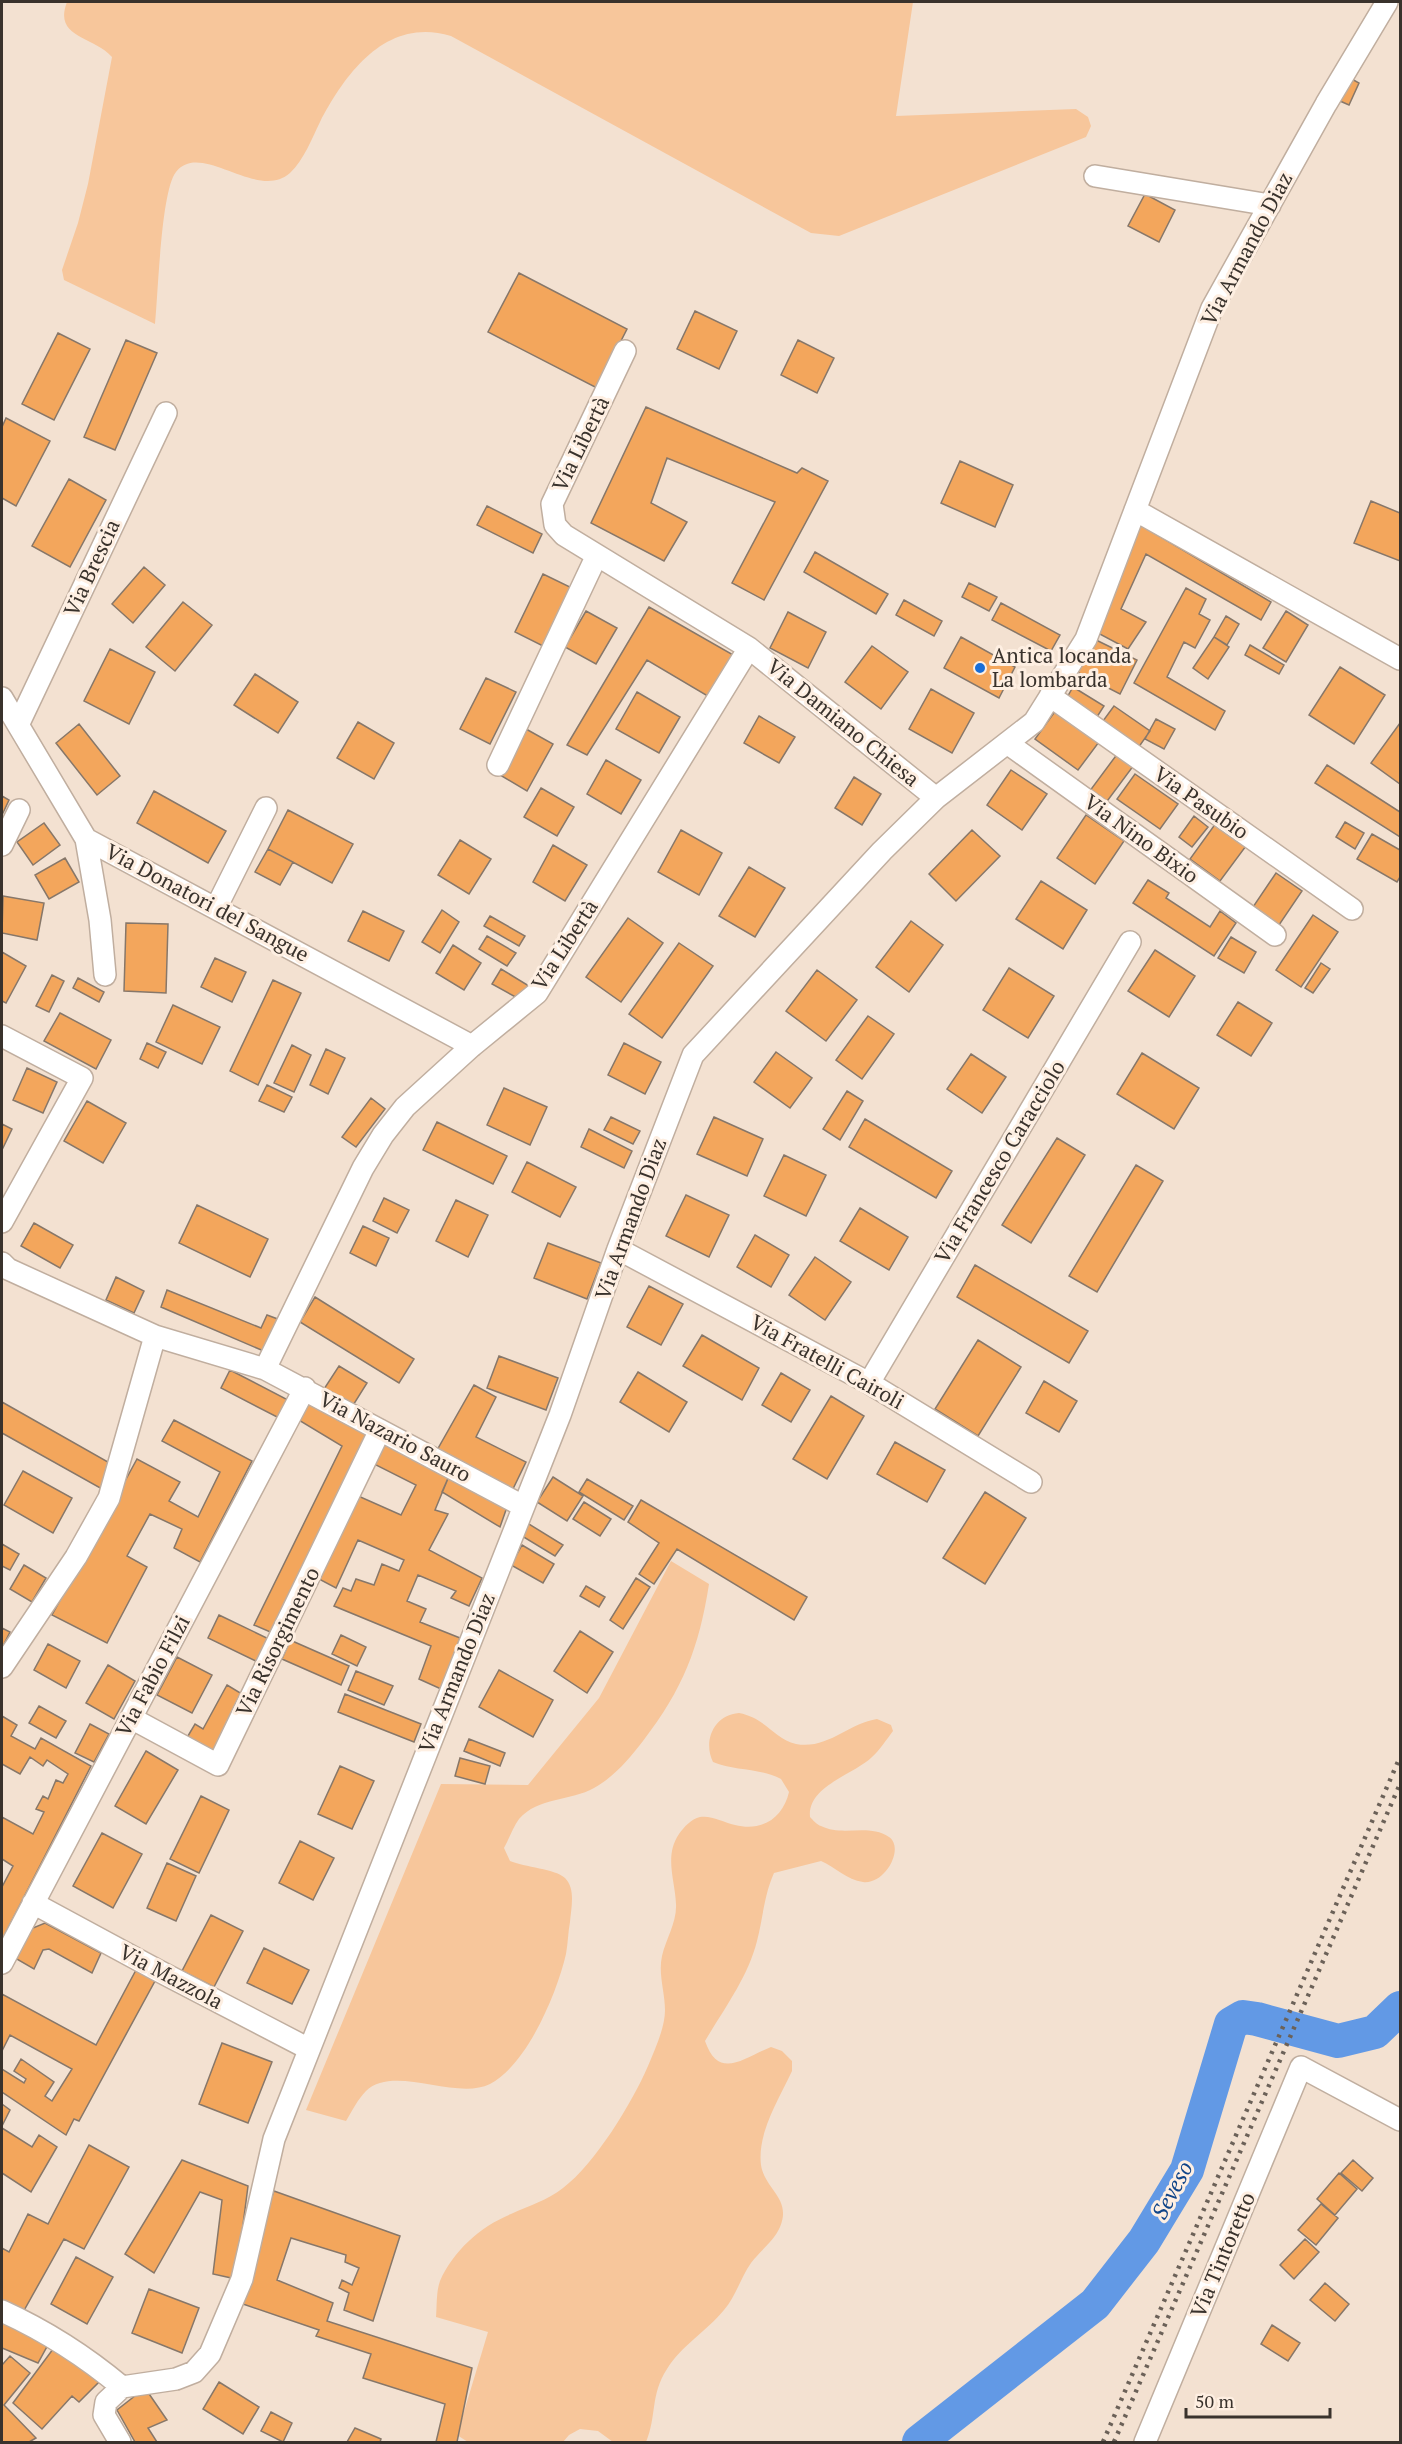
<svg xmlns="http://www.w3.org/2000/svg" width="1402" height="2444" viewBox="0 0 1402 2444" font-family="'PT Serif',serif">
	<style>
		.green { fill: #f7c69b }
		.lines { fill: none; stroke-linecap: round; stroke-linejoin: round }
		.river { stroke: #6299e5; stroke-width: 34 }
		.building { fill: #f3a65c; stroke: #877769; stroke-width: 1.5 }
		.street-casing { stroke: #c0ae9f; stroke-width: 24 }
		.street { stroke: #fff; stroke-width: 21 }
		.rail { stroke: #6b6158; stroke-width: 4.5; stroke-dasharray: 3 6; stroke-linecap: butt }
		.poi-dot { fill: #196ed7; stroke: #feefe2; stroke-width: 2 }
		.labels { text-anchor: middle; stroke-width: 6; stroke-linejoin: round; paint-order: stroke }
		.street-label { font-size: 21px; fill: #39322c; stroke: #feefe2 }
		.poi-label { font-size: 21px; fill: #39322c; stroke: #feefe2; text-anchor: start }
		.water-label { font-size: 22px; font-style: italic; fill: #104589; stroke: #feefe2 }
	</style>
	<rect width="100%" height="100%" fill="#f3e1d1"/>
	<!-- green -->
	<path class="green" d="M67 2H913L896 116 1076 109 1088 117 1091 126 1086 137 839 236 811 233 451 36C387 17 347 71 320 122 312 138 304 160 290 173 257 202 201 140 176 172 161 190 158 296 155 324L64 280 62 270 78 223 88 184 112 57C93 36 53 38 67 2Z
		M671 1561 709 1584C699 1648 683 1689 643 1741 629 1759 614 1777 594 1788 571 1801 538 1797 519 1819 513 1827 509 1839 504 1848L510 1861C524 1867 556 1869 565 1878 576 1889 571 1908 570 1922 568 1932 568 1943 566 1954 557 1993 527 2065 490 2084 456 2101 394 2064 366 2091 358 2099 352 2111 346 2121L306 2110 441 1784 528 1785 599 1698Z
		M739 1713C766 1718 774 1739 796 1744 827 1750 849 1723 877 1719L891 1725 893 1731C886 1740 880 1750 872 1757 855 1774 807 1786 810 1817 813 1820 817 1825 821 1826 843 1837 868 1823 889 1837 905 1848 885 1885 863 1882 847 1880 835 1867 821 1861L774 1873C764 1895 763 1918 757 1941 748 1977 724 2009 705 2041 719 2081 743 2058 771 2047L782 2051 792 2061V2071C779 2099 757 2133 761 2165 765 2190 792 2198 780 2227 774 2241 760 2251 751 2263 741 2277 736 2296 724 2310 707 2331 681 2346 667 2369 650 2395 657 2416 646 2442H613L598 2431 580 2429 569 2435 563 2442H468L457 2435 488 2332 436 2317C437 2306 436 2292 440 2281 453 2251 481 2226 511 2214 528 2206 548 2200 563 2188 595 2164 632 2103 648 2066 655 2049 665 2028 665 2010 665 1992 658 1974 662 1956 666 1939 677 1922 676 1904 675 1880 664 1856 679 1834 684 1827 691 1819 700 1817 711 1815 723 1822 735 1825 762 1832 783 1818 789 1792L781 1779C760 1768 735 1771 713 1762 703 1742 713 1715 739 1713Z"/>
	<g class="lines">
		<!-- river -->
		<path class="river" d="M919 2442 1095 2304 1144 2241 1187 2170 1231 2024 1243 2017 1257 2019 1338 2041 1375 2032 1400 2008"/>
	</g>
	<!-- building -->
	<path class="building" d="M1350 78 1359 83 1349 105 1340 101Z
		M1145 194 1175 210 1159 242 1128 226Z
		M519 273 627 329 597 388 488 332Z
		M695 311 737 331 719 369 677 349Z
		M58 333 90 349 54 420 22 404Z
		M126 340 157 353 115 450 84 437Z
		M798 340 834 358 817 393 781 375Z
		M646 407 797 473 802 468 828 481 764 600 732 583 775 502 667 458 651 503 687 522 664 561 591 523Z
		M6 418 50 441 16 506 2 498V427Z
		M960 461 1013 485 995 527 941 503Z
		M69 479 106 500 70 567 32 546Z
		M1371 501 1400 513V561L1354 543Z
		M487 506 542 534 533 553 477 525Z
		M1139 524 1271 602 1261 620 1146 554 1121 609 1146 622 1128 649 1094 631Z
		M815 552 888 594 876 614 804 572Z
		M144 567 165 585 133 623 112 604Z
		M543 574 572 588 543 646 515 632Z
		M969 583 997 597 989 611 962 597Z
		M1186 588 1206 599 1199 614 1210 620 1195 648 1184 642 1167 677 1225 711 1215 730 1134 683Z
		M904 600 942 621 934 636 896 615Z
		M183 602 212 625 175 671 146 647Z
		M1001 603 1060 635 1051 651 992 620Z
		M649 607 735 656 711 698 647 660 587 755 567 745Z
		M586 611 617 628 596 664 565 647Z
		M1286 611 1308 625 1286 662 1263 648Z
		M788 612 826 632 808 668 770 648Z
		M1226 616 1239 624 1227 645 1214 637Z
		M961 637 1015 667 999 698 944 668Z
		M1214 637 1229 647 1208 679 1193 668Z
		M1092 638 1137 660 1120 694 1075 671Z
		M1250 645 1284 665 1279 674 1245 655Z
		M872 646 908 672 881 709 845 682Z
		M110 649 155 672 129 724 84 701Z
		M1340 667 1385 695 1354 744 1309 715Z
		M255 674 298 702 278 733 234 705Z
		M486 678 516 692 490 744 460 729Z
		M1073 687 1104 706 1095 720 1065 701Z
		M931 689 974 713 952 753 909 729Z
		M637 692 680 717 659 753 616 729Z
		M1114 706 1150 731 1136 751 1100 725Z
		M1056 710 1099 742 1078 770 1035 739Z
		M759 716 795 737 779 763 744 743Z
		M1156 719 1175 729 1164 749 1145 739Z
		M358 722 394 743 374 779 337 758Z
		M1400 723V784L1371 763Z
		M79 724 120 776 97 795 56 743Z
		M526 729 553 744 527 791 500 775Z
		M1118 753 1134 765 1105 804 1089 792Z
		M606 760 641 780 621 814 587 794Z
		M1327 765 1400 812V837L1315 783Z
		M1011 770 1047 794 1022 830 987 805Z
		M1135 774 1178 804 1160 829 1117 799Z
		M854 777 881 794 862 825 835 808Z
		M541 788 574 807 557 836 524 817Z
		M154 791 226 831 208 863 137 823Z
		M2 796 9 800 2 815Z
		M288 810 353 844 332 883 268 849Z
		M1086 815 1124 841 1095 884 1057 858Z
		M1194 816 1208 827 1192 847 1179 837Z
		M1345 822 1364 833 1355 849 1336 837Z
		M44 823 60 845 33 865 17 842Z
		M1216 823 1246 846 1220 881 1190 859Z
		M681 830 722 853 699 895 658 872Z
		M972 830 1000 856 956 901 929 874Z
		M1372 834 1400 850V877L1397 882 1357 859Z
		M460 840 491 859 469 894 438 875Z
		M553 845 587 865 565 901 533 882Z
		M268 849 293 862 280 885 255 872Z
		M65 858 79 882 49 899 35 875Z
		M749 867 785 888 755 937 719 916Z
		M1276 873 1302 891 1279 925 1253 907Z
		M1148 880 1169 893 1166 898 1210 927 1220 911 1236 923 1214 956 1133 903Z
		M1041 881 1087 910 1063 949 1016 919Z
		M3 896 44 903 37 940 2 933Z
		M442 910 459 922 440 953 422 942Z
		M363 911 404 931 389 961 348 941Z
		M1313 915 1338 932 1301 987 1276 970Z
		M490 916 525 936 519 946 484 926Z
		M628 918 663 943 621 1002 586 977Z
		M911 921 943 945 909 992 876 967Z
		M126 923 168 924 166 993 124 991Z
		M487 936 516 953 507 966 479 949Z
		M1231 937 1256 952 1244 973 1218 958Z
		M679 943 713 966 662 1038 629 1014Z
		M453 945 481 963 464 990 436 973Z
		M1155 950 1195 976 1169 1017 1128 991Z
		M2 952 26 966 6 1003 2 1001Z
		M215 958 246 972 232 1002 201 987Z
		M1321 963 1330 969 1313 993 1305 988Z
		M1009 968 1054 996 1028 1038 983 1010Z
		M501 969 529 986 521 1000 492 984Z
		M817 970 857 1000 826 1041 786 1011Z
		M52 975 64 981 49 1012 36 1006Z
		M78 978 104 992 99 1002 73 988Z
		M273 980 301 993 258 1085 230 1071Z
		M1238 1002 1272 1023 1251 1056 1217 1035Z
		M173 1005 220 1027 202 1064 156 1042Z
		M60 1013 111 1040 96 1069 44 1041Z
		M868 1016 894 1034 862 1079 836 1060Z
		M147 1043 166 1052 158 1068 140 1059Z
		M624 1043 661 1062 645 1094 608 1075Z
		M292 1045 311 1055 294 1092 274 1083Z
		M326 1049 345 1058 328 1094 310 1085Z
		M776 1052 812 1078 790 1108 754 1082Z
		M1142 1053 1199 1088 1174 1129 1117 1094Z
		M971 1054 1006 1077 982 1113 947 1089Z
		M27 1068 57 1082 43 1113 13 1100Z
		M267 1085 292 1097 284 1112 259 1101Z
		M504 1088 547 1107 530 1145 487 1125Z
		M847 1091 863 1101 840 1140 823 1129Z
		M371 1098 385 1109 356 1147 342 1137Z
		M87 1101 126 1123 103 1163 64 1141Z
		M611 1117 640 1131 633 1144 604 1130Z
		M714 1117 763 1139 747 1176 697 1154Z
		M865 1119 952 1171 936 1198 849 1147Z
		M437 1122 507 1156 493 1184 423 1150Z
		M2 1124 12 1129 2 1150Z
		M589 1129 632 1151 624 1168 581 1147Z
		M1057 1138 1085 1155 1031 1243 1002 1225Z
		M784 1155 826 1175 806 1216 764 1196Z
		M527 1162 576 1187 560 1217 512 1192Z
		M1136 1165 1163 1181 1097 1292 1069 1276Z
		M686 1195 729 1215 709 1257 666 1236Z
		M384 1198 409 1210 397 1233 373 1221Z
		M456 1200 488 1215 468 1257 436 1241Z
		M197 1205 268 1239 250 1277 179 1243Z
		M860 1208 908 1237 889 1270 840 1241Z
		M34 1223 73 1245 60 1268 21 1246Z
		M363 1226 389 1238 376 1266 350 1253Z
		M755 1235 789 1255 771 1287 737 1267Z
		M548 1243 601 1263 587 1299 534 1278Z
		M815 1257 851 1282 825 1320 789 1295Z
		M975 1265 1088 1331 1069 1363 957 1297Z
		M116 1277 144 1291 134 1313 106 1300Z
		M649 1286 683 1304 661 1345 627 1327Z
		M167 1290 261 1328 267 1315 283 1321 266 1352 161 1307Z
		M315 1297 414 1359 399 1383 300 1322Z
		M702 1335 759 1368 742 1400 683 1366Z
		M978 1340 1021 1367 978 1436 935 1409Z
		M499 1356 558 1378 546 1410 487 1388Z
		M339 1366 367 1383 352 1407 324 1389Z
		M230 1370 288 1400 279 1418 221 1388Z
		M638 1372 687 1402 669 1432 620 1402Z
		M781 1373 810 1390 791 1422 762 1405Z
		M1044 1381 1077 1401 1059 1432 1026 1413Z
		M474 1385 496 1397 476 1437 526 1462 511 1493 436 1452Z
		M831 1396 864 1416 827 1479 793 1459Z
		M307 1400 372 1436 275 1634 254 1625 342 1446 297 1419Z
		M2 1402 115 1466 102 1489 2 1433Z
		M174 1420 252 1461 200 1562 174 1548 182 1529 150 1514 127 1556 147 1567 107 1643 52 1615 137 1459 180 1482 169 1501 198 1517 220 1472 162 1441Z
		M381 1440 449 1476 435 1510 448 1514 429 1550 482 1578 469 1606 451 1598 456 1591 418 1575 407 1601 426 1609 420 1622 460 1638 441 1689 419 1679 431 1646 334 1606 343 1588 351 1591 356 1579 374 1585 382 1564 399 1571 404 1560 358 1540 336 1588 317 1578 356 1495 401 1515 416 1485 372 1463Z
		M895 1442 945 1470 927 1502 877 1474Z
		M23 1471 72 1498 53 1533 4 1505Z
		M449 1476 507 1507 500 1527 442 1492Z
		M553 1477 583 1496 567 1521 537 1502Z
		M587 1479 633 1506 624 1520 579 1492Z
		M985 1492 1026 1518 985 1584 943 1558Z
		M641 1500 807 1597 794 1620 677 1549 654 1584 639 1574 659 1543 628 1522Z
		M584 1502 611 1519 600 1536 573 1519Z
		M524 1521 563 1545 555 1556 517 1533Z
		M2 1544 19 1554 10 1570 2 1566Z
		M522 1545 554 1564 543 1583 511 1565Z
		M24 1565 46 1578 32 1602 10 1589Z
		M636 1578 650 1587 623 1629 610 1620Z
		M586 1586 605 1597 599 1607 580 1596Z
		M219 1615 271 1640 260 1663 208 1638Z
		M2 1628 10 1632 2 1648Z
		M580 1631 613 1652 587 1693 554 1671Z
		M341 1635 366 1647 357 1666 332 1654Z
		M290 1640 349 1666 341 1685 282 1659Z
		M48 1644 80 1661 66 1688 34 1670Z
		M177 1657 212 1675 192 1713 157 1695Z
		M108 1665 135 1681 114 1719 86 1703Z
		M499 1670 553 1700 533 1737 479 1707Z
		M356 1671 393 1686 384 1705 348 1690Z
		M227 1685 242 1694 213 1753 185 1741 195 1724 203 1729Z
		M345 1694 421 1724 414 1742 338 1712Z
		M39 1706 66 1721 56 1738 29 1723Z
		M2 1716 17 1725 11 1736 35 1749 41 1738 91 1766 2 1940V1887L13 1866 2 1859V1817L33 1834 44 1812 36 1809 43 1796 48 1799 56 1780 63 1783 68 1774 47 1760 43 1766 30 1757 20 1774 2 1764Z
		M90 1724 109 1734 94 1762 75 1753Z
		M469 1739 505 1753 500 1766 464 1751Z
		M146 1751 178 1770 146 1824 115 1806Z
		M460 1758 490 1766 485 1784 455 1776Z
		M340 1766 374 1781 352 1829 318 1814Z
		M201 1796 229 1810 199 1873 170 1859Z
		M102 1833 142 1854 113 1908 73 1886Z
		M300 1841 334 1858 313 1900 279 1883Z
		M167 1863 196 1876 176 1921 147 1908Z
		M211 1915 243 1931 214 1987 182 1971Z
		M45 1923 101 1953 92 1973 49 1949 43 1950 34 1969 15 1958 28 1930Z
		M264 1948 309 1970 292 2004 247 1983Z
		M136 1970 155 1981 79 2121 74 2119 66 2135 2 2092V2069L24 2083 26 2079 14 2071 21 2059 54 2082 45 2096 52 2101 72 2069 10 2035 2 2051V1994L96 2045Z
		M222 2043 272 2062 248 2123 199 2104Z
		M2 2104 10 2110 2 2126Z
		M2 2128 32 2147 39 2135 57 2147 31 2192 2 2173Z
		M89 2145 129 2167 84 2249 64 2239 22 2314 2 2303V2248L9 2252 28 2214 48 2224Z
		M182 2160 248 2186 236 2279 213 2274 222 2200 200 2192 154 2273 125 2254Z
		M1353 2160 1373 2178 1362 2191 1341 2173Z
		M1339 2173 1357 2189 1335 2215 1317 2199Z
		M274 2191 400 2236 373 2321 344 2310 349 2293 339 2288 342 2280 352 2285 359 2268 345 2262 346 2255 291 2238 277 2280 333 2303 327 2321 472 2368 457 2442H436L445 2404 363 2378 371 2354 316 2336 319 2330 243 2304 253 2277 259 2231Z
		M1321 2204 1338 2218 1316 2245 1298 2230Z
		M1305 2239 1319 2252 1294 2279 1280 2265Z
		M76 2257 113 2277 87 2324 51 2304Z
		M1325 2283 1349 2304 1335 2321 1310 2300Z
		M149 2289 199 2308 182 2353 132 2333Z
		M2 2320 50 2341 38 2363 2 2348Z
		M1272 2325 1300 2343 1288 2361 1261 2344Z
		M56 2345 101 2380 79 2402 72 2396 42 2429 13 2403Z
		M10 2356 30 2373 4 2405 36 2438 29 2442H2V2365Z
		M219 2382 259 2407 243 2434 203 2409Z
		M145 2388 167 2420 148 2428 157 2442H135L117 2410Z
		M271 2412 292 2423 283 2442 261 2431Z
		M355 2428 381 2439 380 2442H347Z"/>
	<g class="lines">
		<!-- street casing -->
		<g class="street-casing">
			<path id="street" d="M1095 176 1270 205
				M625 351 552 504 555 525 564 535 749 648 936 798
				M1135 510 1400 659
				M1050 696 1352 909
				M2 698 86 839 472 1046
				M19 723 166 413
				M1007 743 1275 935
				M498 765 597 555
				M86 839 100 920 105 975
				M2 845 19 810
				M216 908 266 808
				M2 1036 82 1078 2 1222
				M618 1249 869 1383 1031 1482
				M2 1263 8 1269 155 1336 265 1369 523 1506
				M265 1369 363 1168 383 1135 405 1107 472 1046 537 993 749 648
				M869 1383 1130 942
				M2 1667 76 1557 109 1498 155 1336
				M131 1718 218 1765 380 1430
				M33 1903 157 1970 309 2049
				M2 1963 305 1388
				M2 2311C46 2331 85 2356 122 2387
				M122 2387 176 2379 194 2372 210 2354 242 2279 274 2139 560 1415 618 1249 693 1055 882 851 936 798 1034 722 1086 639 1212 308 1326 104 1387 2
				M120 2442 104 2415 106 2402 122 2387
				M1145 2442 1301 2067 1400 2120"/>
		</g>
		<!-- street -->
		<use href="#street" class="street"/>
		<!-- rail -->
		<path class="rail" d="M1103 2442 1400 1757
			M1114 2442 1400 1784"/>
	</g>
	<!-- markers -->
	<circle class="poi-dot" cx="980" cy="668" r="6"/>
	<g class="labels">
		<!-- street labels -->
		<g class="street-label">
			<text transform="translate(1247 249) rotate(-62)" y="7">Via Armando Diaz</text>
			<text transform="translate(581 444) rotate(-64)" y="7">Via Libertà</text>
			<text transform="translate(92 568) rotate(-65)" y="7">Via Brescia</text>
			<text transform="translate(843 723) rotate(39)" y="7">Via Damiano Chiesa</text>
			<text transform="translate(1201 803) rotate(35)" y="7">Via Pasubio</text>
			<text transform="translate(1141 839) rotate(36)" y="7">Via Nino Bixio</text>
			<text transform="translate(207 903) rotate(28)" y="7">Via Donatori del Sangue</text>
			<text transform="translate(565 945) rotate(-57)" y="7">Via Libertà</text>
			<text transform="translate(1000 1162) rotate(-59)" y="7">Via Francesco Caracciolo</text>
			<text transform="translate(631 1219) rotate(-70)" y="7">Via Armando Diaz</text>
			<text transform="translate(827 1362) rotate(29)" y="7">Via Fratelli Cairoli</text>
			<text transform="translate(395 1437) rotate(28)" y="7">Via Nazario Sauro</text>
			<text transform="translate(278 1642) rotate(-64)" y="7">Via Risorgimento</text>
			<text transform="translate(457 1673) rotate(-68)" y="7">Via Armando Diaz</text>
			<text transform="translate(153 1676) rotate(-62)" y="7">Via Fabio Filzi</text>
			<text transform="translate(171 1977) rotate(28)" y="7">Via Mazzola</text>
			<text transform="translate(1223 2255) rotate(-67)" y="7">Via Tintoretto</text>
		</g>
		<!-- poi labels -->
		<g class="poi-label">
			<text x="992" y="663">Antica locanda<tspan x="992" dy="24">La lombarda</tspan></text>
		</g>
		<!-- water labels -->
		<g class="water-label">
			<text transform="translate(1172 2190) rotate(-62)" y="8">Seveso</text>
		</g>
	</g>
	<!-- border -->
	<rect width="1402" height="2444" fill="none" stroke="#39322c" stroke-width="6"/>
	<!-- scale -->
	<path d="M1186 2408v9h144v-9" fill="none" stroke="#39322c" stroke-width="3"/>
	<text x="1195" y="2408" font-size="18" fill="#39322c" stroke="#feefe2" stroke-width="4.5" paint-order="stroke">50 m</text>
</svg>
